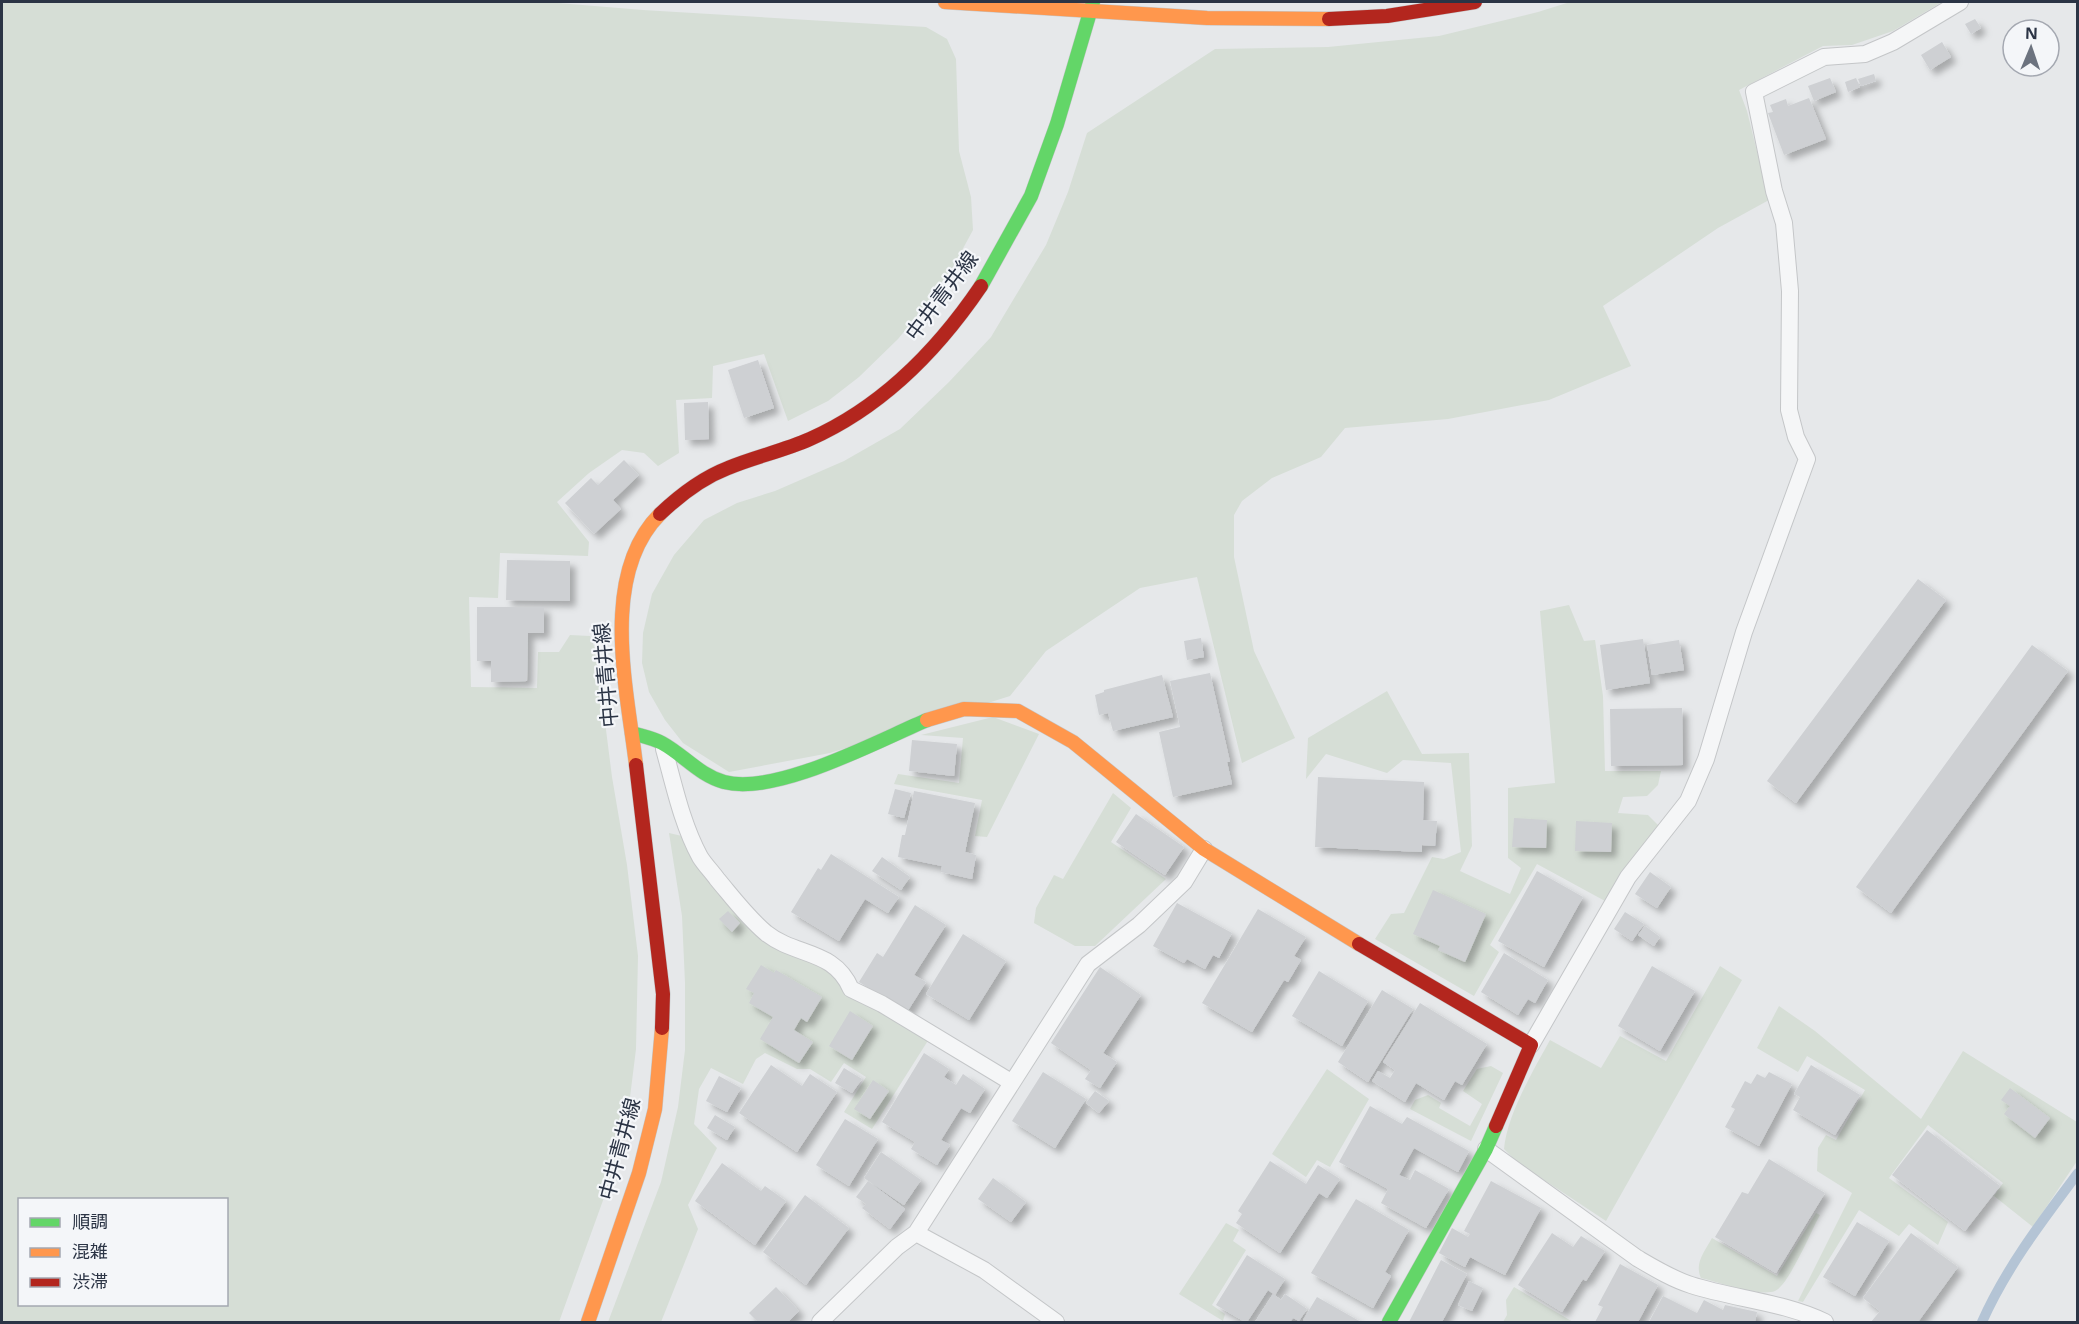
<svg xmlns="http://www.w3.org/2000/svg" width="2079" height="1324" viewBox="0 0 2079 1324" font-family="'Open Sans','Noto Sans JP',sans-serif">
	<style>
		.green { fill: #d6ded6; fill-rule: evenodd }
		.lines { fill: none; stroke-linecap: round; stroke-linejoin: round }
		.stream { stroke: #b4c4d5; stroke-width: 10 }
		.building { fill: #ced0d3; filter: url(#shadow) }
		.lane-casing { stroke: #c4c6c8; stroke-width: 18 }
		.fast-casing { stroke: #c4c6c8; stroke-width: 15 }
		.slow-casing { stroke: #c4c6c8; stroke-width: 15 }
		.jam-casing { stroke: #c4c6c8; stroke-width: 15 }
		.lane { stroke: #f5f6f7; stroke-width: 16 }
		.fast { stroke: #63d668; stroke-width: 14 }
		.slow { stroke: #ff974d; stroke-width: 14 }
		.jam { stroke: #b3261e; stroke-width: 14 }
		.labels { text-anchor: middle; stroke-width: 4.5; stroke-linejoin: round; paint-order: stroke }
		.street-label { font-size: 21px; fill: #2b3445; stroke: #f4f6f9 }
	</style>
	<defs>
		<filter id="shadow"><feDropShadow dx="5.5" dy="5.5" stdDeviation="3" flood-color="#0004"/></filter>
	</defs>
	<rect width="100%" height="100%" fill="#e6e8ea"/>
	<!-- green -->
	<path class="green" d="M2 2H546L643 10 926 27 947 39 956 59 959 151 971 197 973 230 953 267 929 301 898 339 859 377 828 401 788 421 764 354 713 366 712 398 676 400 679 453 658 466 644 453 622 450 589 473 557 502 589 542 588 556 500 553 498 598 469 597 471 687 537 688 538 652H559L570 635 590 636 596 651 612 777 627 865 638 956 636 1049 628 1113 614 1170 559 1322H2ZM20 1200H226V1304H20Z
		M1570 2H1942L1893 31 1852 45 1823 46 1739 90 1747 111 1769 200 1718 228 1603 306 1631 366 1549 400 1448 419 1345 428 1321 457 1272 478 1242 501 1234 515V557L1254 651 1295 738 1242 763 1197 577 1140 588 1046 651 1010 696 830 753 729 772 683 743 665 720 649 692 642 663 643 633 652 594 674 555 704 520 737 503 775 491 844 461 900 429 949 382 991 337 1046 245 1068 192 1087 133 1215 49 1328 47 1439 36 1538 12Z
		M1569 605 1584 641 1595 640 1603 696 1605 771H1661L1658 785 1647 796 1623 797 1618 813 1648 815 1659 826 1605 901 1537 864 1490 945 1499 952 1474 996 1375 939 1391 914 1404 913 1432 857 1444 859 1461 852 1451 763 1403 760 1387 773 1326 754 1306 779 1308 738 1387 691 1422 754 1469 753 1472 846 1460 871 1510 894 1521 868 1508 858V788L1555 783 1540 611Z
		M993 717 1039 734 987 837 975 836 982 800 894 784 898 774 959 783 963 738 921 735Z
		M1113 793 1131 808 1111 842 1166 879 1095 946H1075L1034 923 1036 908 1054 875 1063 879Z
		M669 833 682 836 763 941 795 957 825 968 929 1039 872 1129 844 1112 866 1077 844 1063 831 1082 810 1069H797L765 1053 756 1059 743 1084 711 1068 699 1089 694 1124 717 1148 688 1205 698 1229 661 1322H608L661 1182 678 1107 685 1050V983L682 916Z
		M1720 966 1742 980 1606 1221 1517 1162 1504 1149C1507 1115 1533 1071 1550 1040L1601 1068 1620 1036 1666 1061Z
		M1779 1006 1815 1031 1921 1119 1963 1051 2077 1122V1161L2033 1227 1994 1196 2003 1183 1928 1125 1889 1178 1948 1222 1938 1245 1909 1224 1899 1236 1859 1210 1803 1302 1798 1301 1852 1193 1817 1171 1818 1148 1826 1135 1836 1140 1865 1090 1807 1056 1798 1072 1757 1048Z
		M1491 1066 1503 1073 1471 1141 1410 1109 1415 1100 1428 1095 1441 1103 1439 1108 1470 1126 1482 1104 1463 1091 1477 1069Z
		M1327 1069 1369 1099 1330 1167 1317 1160 1306 1177 1272 1154Z
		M1816 1213 1820 1215C1811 1231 1789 1285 1775 1291 1759 1297 1718 1282 1701 1278 1694 1263 1705 1251 1712 1238L1777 1276Z
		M1226 1223 1239 1230 1233 1241 1246 1250 1212 1305 1225 1314 1223 1321 1179 1294Z
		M1514 1287 1573 1322H1503L1507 1315 1506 1300Z"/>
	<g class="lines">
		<!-- stream -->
		<path class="stream" d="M1982 1322C2006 1268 2042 1221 2078 1173"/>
	</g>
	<!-- building -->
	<path class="building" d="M1975 19 1981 28 1971 34 1965 24Z
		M1942 42 1951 57 1930 70 1921 55Z
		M1874 74 1876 81 1861 86 1858 79Z
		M1830 78 1836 92 1814 101 1808 86Z
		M1856 78 1860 87 1848 92 1845 82Z
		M1809 98 1826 139 1784 155 1768 113 1773 112 1770 105 1786 99 1788 106Z
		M758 360 774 408 744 418 728 370Z
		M708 402 709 439 685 440 684 403Z
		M624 460 639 475 613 500 621 509 594 534 565 503 591 478 598 485Z
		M507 560 570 561V601L506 600Z
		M1918 579 1946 600 1796 803 1767 781Z
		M477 607H544V633H528L527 681 491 682V661H477Z
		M1201 638 1204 657 1187 660 1184 641Z
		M1643 639 1650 683 1606 690 1600 645Z
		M1679 640 1684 670 1652 675 1647 645Z
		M2032 645 2068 671 1891 913 1856 887Z
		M1210 673 1230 762H1227L1232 784 1173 797 1159 732 1180 727 1170 681Z
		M1162 675 1173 717 1113 731 1108 713 1099 715 1095 695 1104 692V690Z
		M1682 708 1683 765 1611 766 1610 709Z
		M912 740 957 744 954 776 909 771Z
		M1318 777 1424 782 1423 820 1437 821 1435 846 1422 845V852L1315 847Z
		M895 789 911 793 904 818 888 814Z
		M914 791 975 803 965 852 976 855 972 879 941 872 942 866 898 857 902 835H905Z
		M1136 814 1184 847 1165 875 1116 842Z
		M1514 818 1547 820 1546 848 1512 847Z
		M1576 821 1612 823 1611 852 1575 851Z
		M831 854 899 897 888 913 865 899 839 941 791 912 818 868 821 870Z
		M882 857 910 877 901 890 872 871Z
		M1537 871 1583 897 1544 967 1498 941Z
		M1650 872 1671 887 1657 908 1635 894Z
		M1433 890 1486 914 1465 962 1438 950 1440 946 1413 934Z
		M1177 903 1232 933 1219 958 1213 955 1205 969 1187 959 1184 963 1153 946Z
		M915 905 946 925 914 975 926 982 907 1012 859 982 877 953 883 957Z
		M1258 909 1306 937 1294 956 1301 960 1288 982 1284 980 1252 1032 1202 1003Z
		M728 911 740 923 732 932 719 919Z
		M1625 912 1644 924 1632 941 1614 929Z
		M1645 926 1660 937 1654 946 1638 935Z
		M963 934 1006 961 969 1020 926 994Z
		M1504 953 1548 980 1535 1003 1528 999 1518 1015 1481 992Z
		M761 965 774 973 776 970 822 997 807 1022 801 1018 794 1030 813 1042 799 1063 760 1039 773 1017 749 1003 754 993 746 989Z
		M1652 966 1695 991 1660 1051 1618 1026Z
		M1100 967 1141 995 1103 1053 1117 1062 1100 1088 1085 1079 1091 1070 1051 1043Z
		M1319 971 1368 1001 1342 1046 1292 1016Z
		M1382 990 1413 1009 1368 1082 1338 1062Z
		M1420 1003 1487 1044 1462 1085 1455 1081 1444 1100 1416 1083 1405 1102 1372 1081 1378 1071 1390 1078 1395 1070 1383 1062Z
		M850 1011 873 1026 852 1060 829 1046Z
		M924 1053 949 1069 944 1077 956 1085 963 1074 985 1089 970 1113 961 1108 941 1140 950 1145 937 1165 911 1149 915 1142 882 1122Z
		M771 1065 802 1086 810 1074 837 1092 797 1152 739 1113Z
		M1811 1065 1860 1095 1835 1135 1793 1110 1800 1097 1794 1094Z
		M844 1068 862 1079 852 1093 835 1083Z
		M1043 1072 1086 1099 1055 1148 1012 1121Z
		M1769 1072 1792 1084 1759 1146 1725 1127 1735 1109 1731 1107 1745 1081 1751 1084 1757 1074 1765 1078Z
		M719 1076 741 1088 727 1112 706 1101Z
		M873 1080 889 1091 870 1119 854 1109Z
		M2010 1088 2050 1118 2035 1138 2004 1114 2010 1106 2001 1100Z
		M1095 1091 1109 1101 1099 1113 1086 1103Z
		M1370 1106 1402 1124 1407 1117 1469 1151 1458 1172 1414 1148 1399 1175 1410 1180 1415 1170 1449 1189 1426 1228 1381 1203 1388 1189 1339 1162Z
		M715 1115 735 1127 727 1140 707 1128Z
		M845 1119 878 1139 849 1186 816 1165Z
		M1927 1130 2000 1186 1965 1231 1892 1175Z
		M881 1152 921 1180 904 1205 864 1178Z
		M1769 1159 1825 1193 1776 1273 1715 1237 1742 1192 1748 1194Z
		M1270 1161 1306 1184 1318 1165 1340 1179 1327 1198 1319 1193 1280 1253 1236 1223 1242 1214 1238 1211Z
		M722 1163 761 1191 765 1186 786 1201 755 1245 695 1201Z
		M993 1178 1026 1202 1011 1222 978 1199Z
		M868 1181 905 1209 890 1229 862 1208 866 1204 856 1197Z
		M1491 1181 1541 1208 1505 1275 1470 1257 1465 1267 1439 1253 1452 1228 1468 1237 1470 1234 1464 1231Z
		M805 1195 849 1228 806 1285 763 1252Z
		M1356 1199 1409 1230 1385 1272 1391 1276 1373 1308 1311 1273Z
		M1857 1222 1889 1241 1855 1296 1823 1277Z
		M1552 1233 1573 1247 1581 1236 1605 1251 1586 1281 1583 1279 1562 1312 1518 1285Z
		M1911 1233 1958 1267 1918 1322H1871L1880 1311 1863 1298Z
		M1247 1255 1285 1279 1275 1295 1268 1290 1247 1322H1245L1216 1305Z
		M1441 1260 1467 1274 1442 1322H1409Z
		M1620 1264 1658 1285 1638 1322H1595L1603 1307 1598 1305Z
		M1469 1281 1483 1288 1472 1311 1458 1305Z
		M776 1287 799 1311 788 1322H758L749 1313Z
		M1273 1294 1281 1300 1285 1294 1307 1309 1299 1321 1293 1318 1290 1322H1255Z
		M1663 1296 1697 1313 1704 1300 1723 1310 1725 1305 1757 1312 1755 1322H1649Z
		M1317 1297 1361 1322H1307L1303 1320Z"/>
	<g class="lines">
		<!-- lane casing -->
		<g class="lane-casing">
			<path id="lane" d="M664 749C674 785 682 824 700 857 705 865 712 872 717 879 733 898 747 917 766 933 796 957 834 949 851 989L882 1004 1011 1082
				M1531 1045 1628 877 1688 801 1706 759 1744 632 1807 459 1796 437 1789 410 1790 291 1784 223 1774 191 1754 92 1824 57 1865 54 1893 42 1960 2
				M1486 1149 1637 1258C1654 1268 1672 1279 1691 1285 1735 1299 1784 1302 1825 1322
				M916 1233 984 1270 1056 1322
				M820 1322 897 1247 916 1233 1088 964 1139 925 1184 882 1204 849"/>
		</g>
		<!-- fast casing -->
		<g class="fast-casing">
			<path id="fast" d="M981 286 1031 196 1057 124 1093 2
				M632 733C642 736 653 738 662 743 684 755 699 775 724 782 776 796 877 741 927 720
				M1389 1322 1486 1149 1496 1126"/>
		</g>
		<!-- slow casing -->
		<g class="slow-casing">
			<path id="slow" d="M945 2 1207 18 1329 19
				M927 720 964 709 1018 711 1073 742 1204 849 1359 944
				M636 765C627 689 599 575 660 514
				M588 1322 639 1173 655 1109 662 1028"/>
		</g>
		<!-- jam casing -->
		<g class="jam-casing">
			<path id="jam" d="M1329 19 1387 16 1475 2
				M660 514C680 495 702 478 728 468 754 457 783 451 810 439 882 407 937 351 981 286
				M636 765 663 994 662 1028
				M1359 944 1531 1045 1496 1126"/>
		</g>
		<!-- lane -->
		<use href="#lane" class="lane"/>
		<!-- fast -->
		<use href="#fast" class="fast"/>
		<!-- slow -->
		<use href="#slow" class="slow"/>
		<!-- jam -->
		<use href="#jam" class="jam"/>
	</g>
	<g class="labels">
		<!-- street labels -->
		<g class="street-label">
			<text transform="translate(942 296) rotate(-53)" y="7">中井青井線</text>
			<text transform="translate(606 675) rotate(-95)" y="7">中井青井線</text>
			<text transform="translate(620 1149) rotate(-75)" y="7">中井青井線</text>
		</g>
	</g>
	<!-- border -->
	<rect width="2079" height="1324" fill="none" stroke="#2b3445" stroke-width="6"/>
	<!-- legend -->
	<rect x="18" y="1198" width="210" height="108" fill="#f4f6f9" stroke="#a4a8b1" stroke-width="1.5"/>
	<rect x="30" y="1218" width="30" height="9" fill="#63d668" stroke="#a4a8b1" stroke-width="1.5"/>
	<text x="72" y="1228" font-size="18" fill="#2b3445">順調</text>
	<rect x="30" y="1248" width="30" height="9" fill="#ff974d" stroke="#a4a8b1" stroke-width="1.5"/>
	<text x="72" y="1258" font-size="18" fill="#2b3445">混雑</text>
	<rect x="30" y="1278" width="30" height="9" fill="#b3261e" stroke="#a4a8b1" stroke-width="1.5"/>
	<text x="72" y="1288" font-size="18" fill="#2b3445">渋滞</text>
	<!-- north arrow -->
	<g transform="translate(2031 48) rotate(2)"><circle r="28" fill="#f4f6f9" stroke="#a4a8b1" stroke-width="1.5"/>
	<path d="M0-4.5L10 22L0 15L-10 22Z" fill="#6c737f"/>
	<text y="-9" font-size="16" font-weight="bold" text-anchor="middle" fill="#2b3445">N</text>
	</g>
</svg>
